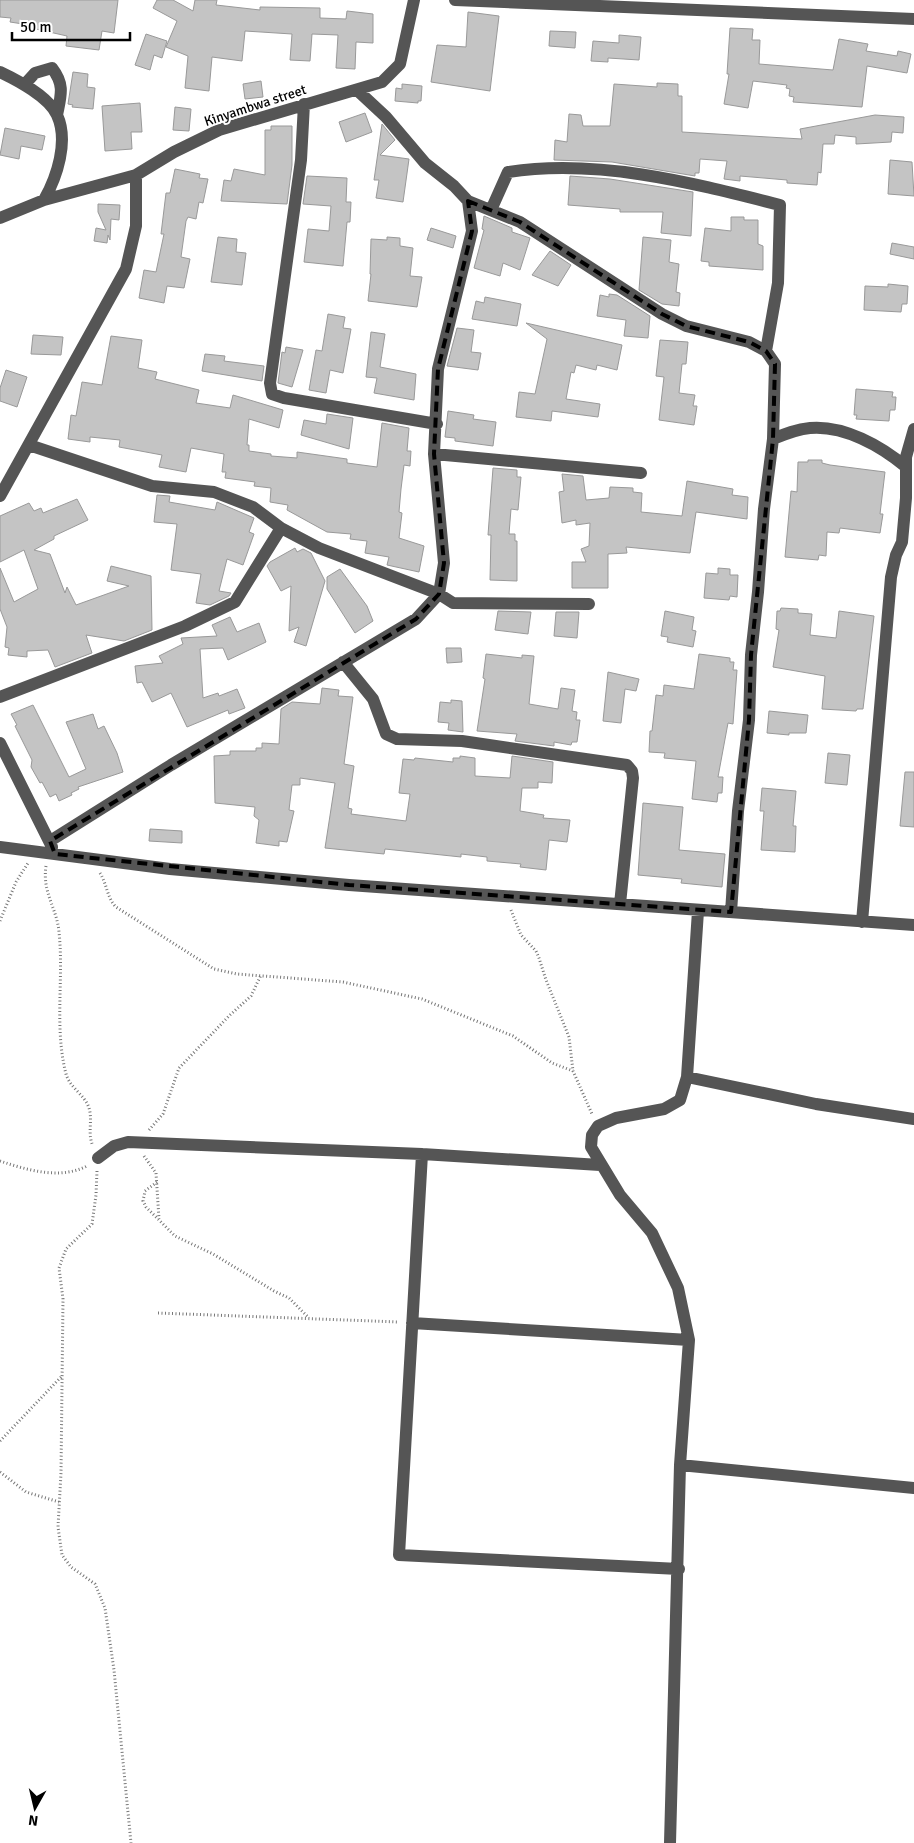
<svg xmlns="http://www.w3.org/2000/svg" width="914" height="1843" viewBox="0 0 914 1843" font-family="Signika,sans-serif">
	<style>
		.building { fill: #c4c4c4; stroke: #999 }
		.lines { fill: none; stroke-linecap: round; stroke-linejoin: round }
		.path { stroke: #777; stroke-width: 3; stroke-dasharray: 1 2.5; stroke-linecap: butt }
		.minor { stroke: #555; stroke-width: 12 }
		.marked { fill: none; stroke: #000; stroke-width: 4; stroke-dasharray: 10 6; stroke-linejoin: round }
		.labels { text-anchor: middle; stroke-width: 4; stroke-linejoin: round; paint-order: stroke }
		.street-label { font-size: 14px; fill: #000; stroke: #fff }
	</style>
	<rect width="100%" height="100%" fill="#fff"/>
	<!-- building -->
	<path class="building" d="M0 0H118L114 33 102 31 99 50 66 46 67 36 36 29V26L10 22 11 18 0 17Z
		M157 0H173L193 11 195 0H217L216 5 260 10V7L320 8V18L346 19 347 11 373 14V43L356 42 355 69 336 68 338 35 312 34 310 61 290 60 292 34 245 31 242 61 212 57 209 91 185 88 188 56 166 47 177 21 153 8Z
		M468 12 499 16 490 91 431 82 437 45 466 47Z
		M730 28 753 29 752 40H760L759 64 833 70 839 39 868 44 866 51 897 56 898 51 911 54 907 73 867 66 862 107 793 102 794 97 789 96 790 89 786 88 787 85 753 81 748 108 724 104 729 74H727Z
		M550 31 576 32 575 48 549 46Z
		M146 34 167 41 162 58 154 55 150 70 135 65Z
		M619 35 641 37 639 60 608 58V62L591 61 593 41 619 43Z
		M73 72 88 74 87 87 95 88 93 109 72 107 73 105 68 104Z
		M261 81 263 97 245 99 243 84Z
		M657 83 678 84V96H682V132L802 139 800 129 875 115 904 117 903 133 892 132 891 142 856 144V137L835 135 834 144H823L821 173 818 172 817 185 787 183V180L740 176V181L724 179 727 161 700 159 699 173H695V176L612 162 554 160 555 140 567 142 569 114 581 115 583 126H610L614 84 657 87Z
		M402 84 422 86 421 101H418V103L395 101 396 88 402 89Z
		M140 103 142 132H131L132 149 105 151 102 106Z
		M175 107 191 109 189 131 173 130Z
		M365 113 372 132 346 142 339 122Z
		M382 124 395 140 380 155 409 159 403 202 376 198 379 180H374Z
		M271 126H292V165L287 204 221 201 224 180 231 181 234 169 265 175V130H271Z
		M5 128 45 136 42 150 21 146 19 159 0 155Z
		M890 160 912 162 914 196 888 194Z
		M175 169 200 174 199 178 208 179 203 203 199 202 196 219 188 217 186 221 181 257 190 259 184 288 167 286 164 303 139 298 144 270 156 272 164 234H161L166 193H170Z
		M307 176 347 178 346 202H351L350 222H347L343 266 304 262 308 229 329 231 331 206 303 204Z
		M570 176 610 179 693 192 691 236 661 233 663 212H620V209L568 205Z
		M98 204 120 205 119 220 111 219 110 240 108 235 107 243 94 241 96 228 106 230 98 212Z
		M484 216 512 228V232L530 238 520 270 503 263 500 276 474 268 484 230 482 229Z
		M731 217H744V220H758V244L763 246V270L709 266V262L701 261 705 228 731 231Z
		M431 228 456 236 453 248 427 240Z
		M218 237 237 239 236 252 246 253 242 285 211 282Z
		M387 237 400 238V246L413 248 410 276 422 277 417 307 368 301 371 274H370L371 239 387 240Z
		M643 237 671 240 669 262 679 264 676 292 680 293 679 306 662 304 639 290Z
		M892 243 914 247V259L890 254Z
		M550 251 571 265 558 286 532 275Z
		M888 284 908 286 907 304H902L901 312 864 310 865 286 888 287Z
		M609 294 617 295 650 316 648 338 624 336 626 320 597 316 600 295 609 297Z
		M485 297 521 304 517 326 472 319 476 301 484 303Z
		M328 314 345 317 343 328 351 329 343 373 330 370 326 393 309 390 316 350 322 351Z
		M526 323 622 345 617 370 597 365 596 370 576 365 574 373 571 372 566 399 600 404 598 417 552 411 551 421 516 417 519 392 535 394 547 339Z
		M457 328 474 330 471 352 481 353 478 370 447 366Z
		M371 332 385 334 380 367 416 374 414 400 374 393 377 378 366 377Z
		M33 335 63 337 61 355 31 354Z
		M111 336 142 340 138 368 157 372 155 379 199 390 196 403 230 408 233 395 283 410 279 428 249 419 247 445H249V451L271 454V456L297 458V452L347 459V463L377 467 382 423 409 428 407 451H411L410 466 404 465 401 489 399 512 402 513 399 538 424 546 419 572 387 565 389 557 365 553 367 541 350 539 351 534 327 532 287 510 288 505 270 502 271 488 254 486 255 482 225 478 226 472H222L224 454 191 448 186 472 159 467 162 455 119 447 120 440 90 437V442L68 439 71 415 76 416 82 382 102 385Z
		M660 340 688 342 686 364H682L679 393 695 395 693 406H697L694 425 659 420 664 377 656 376Z
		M286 347 303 350 292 387 278 383 282 352 285 353Z
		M205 354 225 356 224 361 264 366 262 381 202 371Z
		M6 370 27 377 17 407 0 401V388Z
		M856 389 893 392 892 397H896L895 410H890L889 421 856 419 857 415H854Z
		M448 411 474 415 473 419 496 422 493 446 455 441V438L445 437Z
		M327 414 353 418 349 449 301 435 304 420 326 424Z
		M808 460H822V463L830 465 885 472 880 514H883L880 533 840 528 839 533 827 532 826 556 819 555 818 560 785 557 791 491 797 492 798 462H808Z
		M493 468 517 470V477H521L518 510 511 509 509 534H515V541H517V581L490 580 491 535H488Z
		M562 474 583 476 586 500 609 498 610 487 633 488V492L642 493 641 512 682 516 687 481 733 489 732 495 748 497 747 519 696 512 690 553 626 547 627 553 608 554V588H572V562H586L581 549 589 546 590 523 576 525V520L562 523 559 492 564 491Z
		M157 495 170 496 169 502 215 510 217 502 254 518 249 532 254 534 243 565 227 559 219 591 231 593 229 596 210 605 196 603 201 574 171 570 177 524 154 522Z
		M77 499 88 520 54 536V539L34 550 50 554 65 593 67 587 76 605 129 586 107 581 111 566 151 576 152 630 124 641 86 635 92 653 55 667 48 650 27 651V657L8 655 9 648 5 647 7 627 0 609V568L14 602 38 589 24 550 0 562V516L29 503 34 511 41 508 43 513Z
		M295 548 297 552 303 549 311 553 325 581 306 646 294 642 299 627 289 631 291 586 281 591 267 566 270 562Z
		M718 568 730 569V575H738L737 597 730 596 729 600 704 598 706 573 718 574Z
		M340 569 367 606 373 621 355 633 327 589V577Z
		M781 608 798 609V613L812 614 810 635 836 638 839 611 874 616 863 709H857L856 711 822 709 825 676 773 667 779 630 776 629 777 611H780Z
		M498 611 531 612 528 634 495 630Z
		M665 611 694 617 692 630 696 631 693 647 667 642 668 637 661 636Z
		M556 612H579L577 638 554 636Z
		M230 617 237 632 259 623 266 642 228 660 223 648 200 649 203 698 218 693 219 696 237 689 245 708 229 714 228 710 187 727 171 693 152 702 142 682 137 683 135 666 163 663 159 656 183 644 181 638 217 636 212 625Z
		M446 648H461L462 662 447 663Z
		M486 654 522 658V655L534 656 529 704 558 709 561 688 575 690 572 711 577 712 576 720H580L577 742H572L571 745 554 742V746L515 741 517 734 477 731 485 679 483 678Z
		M699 654 730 658V662H734L733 670H737L733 724 728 723 718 777H723L722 793H718L717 802 692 799 696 761 664 758 665 753 649 752 650 731H652L656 695 663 696 664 685 694 689Z
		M608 672 639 679 636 691 625 689 621 723 603 721Z
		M322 688 339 690 338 696 353 697 344 764 354 766 348 808 352 809 351 814 406 821 410 794 399 793 403 759 414 760 415 758 453 762V758H460V756L475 758V776L510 778 512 756 553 762 552 783 538 782V788H522L520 811 544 815 543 818 570 820 567 842 549 840 546 870 520 867 521 864 487 861V857L461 854V857L385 849 384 854 325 848 335 783 300 778V785H292L289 810 294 811 287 842 279 841V846L256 843 259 820 254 816 255 807 215 803 214 756 230 755V751H256V748H262V743L279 744 281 709 292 702 320 704Z
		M451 700 462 701 463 732 448 730 449 723 438 722 440 702 451 703Z
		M33 705 69 777 86 769 66 722 93 714 98 729 104 726 117 753 123 772 78 787 79 789 71 793 72 795 59 801 56 794 50 797 42 782 40 783 31 767 32 760 15 726 17 725 11 714Z
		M769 711 808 715 806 733H789V735L767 733Z
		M828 753 850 755 847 785 825 783Z
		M905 772H914V827L900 826Z
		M762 788 796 791 793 826H796L795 852 761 850 764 811H760Z
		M643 803 683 807 679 850 725 854 722 887 681 883 682 879 638 875Z
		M150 829 182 831V843L149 841Z"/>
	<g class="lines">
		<!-- path -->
		<path class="path" d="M46 866C42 893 57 908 59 932 64 979 54 1027 66 1074 70 1088 85 1095 89 1108 93 1121 87 1133 93 1146
			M100 873C107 884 107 898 116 907L214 969 237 974 343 982 422 999 513 1036 552 1063 573 1071
			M511 910 521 935 536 951 539 958 546 980 569 1037 573 1071 592 1114
			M0 921 16 882 28 863
			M149 1130 163 1114 179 1068 230 1015 251 996 261 975
			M144 1156 156 1173 159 1219
			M0 1161C27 1170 60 1180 87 1166
			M97 1171 96 1195 92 1224 66 1249 59 1268 63 1299 61 1473 58 1527 62 1555 71 1567 95 1584 105 1608 114 1670 131 1843
			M157 1182 145 1191 143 1201 146 1207 175 1236 213 1254 274 1291 289 1298 309 1318
			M158 1313 399 1322
			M0 1441 61 1377
			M0 1472 26 1492 59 1502"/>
		<!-- minor -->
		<path class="minor" d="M455 0 914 19
			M0 72C17 80 49 97 57 115 69 141 57 177 44 200
			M25 84 35 73 52 68C65 85 61 95 57 115
			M304 104 301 160 270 383 272 394 284 398 437 424
			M468 201 520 222 662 314 686 326 749 342 766 351 775 364 773 439 764 509 758 592 751 655 749 720 738 811 731 912
			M491 210 508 172C598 158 693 183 780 205L778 283 766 351
			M0 218 44 200 136 175 174 152 219 130 382 82 400 64 414 0
			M773 439C785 434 797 429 810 428 844 425 881 446 906 467
			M29 445 152 486 214 492 253 507 281 528 319 548 439 594 453 603 589 604
			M434 454 641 473
			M0 496 126 269 136 226V175
			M343 662 373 699 386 734 397 739 462 741 627 765 632 771 633 778 620 904
			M0 697 185 626 235 602 281 528
			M0 743 52 847
			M50 841 171 765 416 619 439 594 444 563 434 454 438 369 472 231 468 201 454 186 425 163 386 117 357 90
			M0 847 170 869 349 885 914 925
			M862 922 891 577 896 555 902 542 906 498V457L914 429
			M687 1077 816 1104 914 1119
			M422 1154 399 1555 679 1569
			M98 1158 114 1146 128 1142 422 1154 600 1165
			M412 1323 689 1340
			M680 1465 914 1488
			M670 1843 680 1465 689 1340 678 1288 652 1233 620 1195 591 1147 592 1135 598 1126 616 1118 664 1109 680 1100 687 1077 698 911"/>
	</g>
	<!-- marked area -->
	<path class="marked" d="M468 201 520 222 662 314 686 326 749 342 766 351 775 364 773 439 751 655 749 720 731 912 349 885 55 854 50 841 416 619 439 594 444 563 434 454 438 369 472 231Z"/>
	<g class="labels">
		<!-- street labels -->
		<g class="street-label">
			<text transform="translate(255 105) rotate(-18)" y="5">Kinyambwa street</text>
		</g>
	</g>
	<!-- north arrow -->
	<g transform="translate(35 1808) rotate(188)" stroke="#ffffff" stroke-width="4" paint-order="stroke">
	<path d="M0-4L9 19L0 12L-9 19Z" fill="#000000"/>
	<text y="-8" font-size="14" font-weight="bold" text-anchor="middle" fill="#000000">N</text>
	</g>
	<!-- scale -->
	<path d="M12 32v8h118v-8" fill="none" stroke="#000000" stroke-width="2.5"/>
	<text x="20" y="32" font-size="15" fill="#000000" stroke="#ffffff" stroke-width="4" paint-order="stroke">50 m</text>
</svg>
